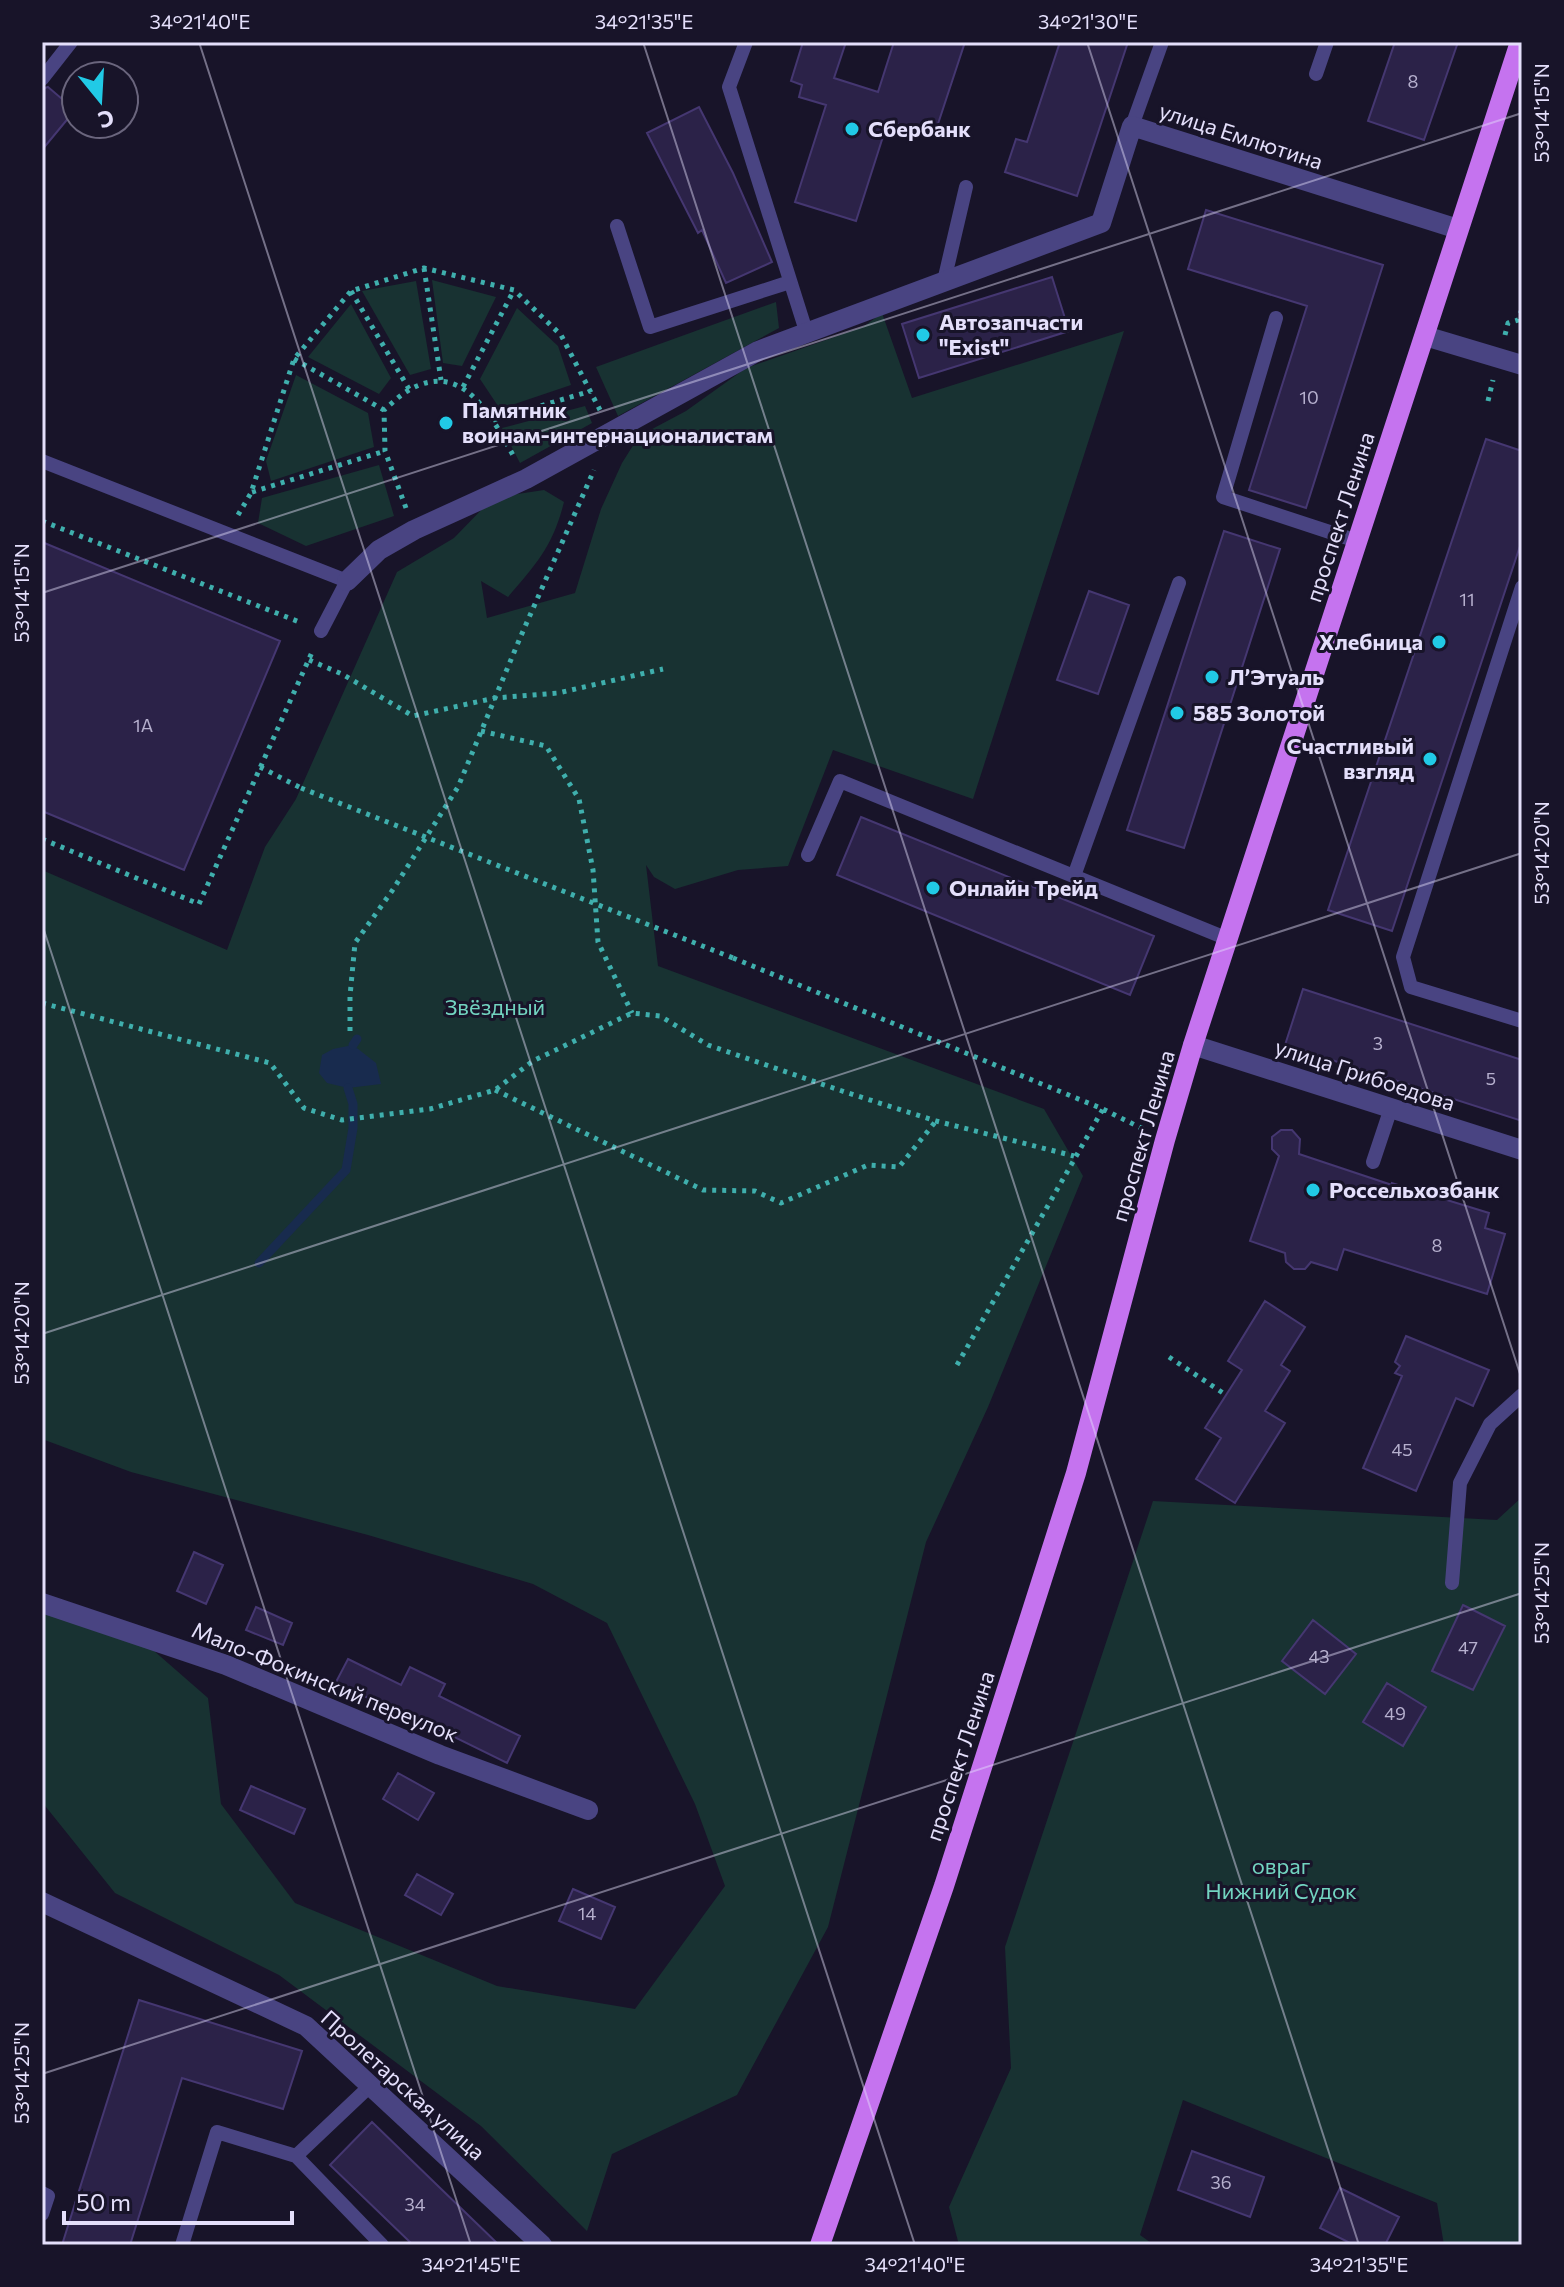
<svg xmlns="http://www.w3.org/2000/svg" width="1564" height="2287" viewBox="0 0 1564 2287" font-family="Commissioner,sans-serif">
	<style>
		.green { fill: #183232 }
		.water { fill: #182b4e }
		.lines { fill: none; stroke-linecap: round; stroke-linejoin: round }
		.stream { stroke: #182b4e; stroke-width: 9 }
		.building { fill: #2b2248; stroke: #453771; stroke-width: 2 }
		.path { stroke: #3fafad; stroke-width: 5; stroke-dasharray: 4 6; stroke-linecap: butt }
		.service { stroke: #494482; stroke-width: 14 }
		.minor { stroke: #494482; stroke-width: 20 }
		.primary { stroke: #c573ef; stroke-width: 20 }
		.path-bridge { stroke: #3fafad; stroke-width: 5; stroke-dasharray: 4 6; stroke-linecap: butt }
		.ticks { fill: none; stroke: #e4dffb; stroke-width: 2; stroke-opacity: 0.45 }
		.poi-dot { fill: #21cae6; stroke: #181429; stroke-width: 3 }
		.labels { text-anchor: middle; stroke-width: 6; stroke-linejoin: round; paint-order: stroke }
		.number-label { font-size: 18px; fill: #b6b0ce }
		.poi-label { font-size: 22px; font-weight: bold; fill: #e4dffb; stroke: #181429; text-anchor: start }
		.street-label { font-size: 22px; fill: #e4dffb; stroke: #181429 }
		.park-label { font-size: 22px; fill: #72d4c0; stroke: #181429 }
		.neatline { fill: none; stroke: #e4dffb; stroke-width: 3 }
		.ticks-label { font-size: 20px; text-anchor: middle; fill: #e4dffb }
	</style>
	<rect width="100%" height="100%" fill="#181429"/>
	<!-- green -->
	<path class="green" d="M432 280 496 297 462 366 443 363Z
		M416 281 431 369 410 375 362 291Z
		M776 302 779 328 618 416 596 367Z
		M351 304 391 378 379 394 308 357Z
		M517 308 558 346 571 385 500 409 480 379Z
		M882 313 912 398 1124 331 973 799 833 750 788 866 738 870 675 889 654 877 646 865 658 966 1044 1109 1083 1176 988 1407 926 1542 828 1927 737 2095 612 2154 587 2231 481 2126 279 1975 115 1893 42 1802V1607L153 1650 208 1698 221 1804 295 1903 497 1986 635 2009 725 1886 695 1804 607 1623 533 1584 368 1535 131 1472 42 1439V870L227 950 265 847 296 799 397 572 454 538 486 505 511 495 544 490 564 502C553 546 537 563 508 597L481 581 487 618 575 593 601 509 622 463 639 436 686 411 746 368 863 327Z
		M296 375 368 413 374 447 271 481 266 461Z
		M585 406 592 423 520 463 502 428Z
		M379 465 394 516 306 546 258 523 262 498Z
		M1522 1497V2245H1444L1437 2203 1183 2100 1140 2235 1154 2245H959L949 2207 1011 2068 1005 1947 1153 1501 1497 1520Z"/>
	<!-- water -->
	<path class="water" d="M353 1045 376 1063 381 1084 348 1088 327 1083 319 1073 322 1055 333 1049Z"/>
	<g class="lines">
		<!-- stream -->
		<path class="stream" d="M353 1045 357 1039
			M259 1263 346 1170 353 1128V1104L348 1088"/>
	</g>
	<!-- building -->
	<path class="building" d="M803 42H846L834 78 878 92 894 42H965L934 136 888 121 856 221 795 202 826 105 799 97 802 85 791 81Z
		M1060 42H1128L1077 196 1005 172 1016 139 1027 142Z
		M1395 42H1458L1424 140 1368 121Z
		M48 87 75 110 42 150V89Z
		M699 107 733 173 772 262 726 283 702 230 698 233 647 133Z
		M1206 210 1383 265 1306 508 1249 490 1307 306 1188 269Z
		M1052 277 1069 331 919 378 902 324Z
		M1486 439 1522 451V540L1392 931 1328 910Z
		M1224 531 1280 549 1184 848 1127 830Z
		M42 542 280 641 184 870 42 811Z
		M1089 591 1129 605 1098 694 1057 680Z
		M861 817 1154 936 1130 995 837 875Z
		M1303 989 1522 1060V1121L1285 1045Z
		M1281 1130H1292L1300 1139 1299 1154 1392 1185V1183L1489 1213 1485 1228 1505 1234 1487 1294 1344 1249 1337 1270 1311 1262 1305 1269H1294L1286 1262 1285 1253 1250 1241 1279 1156 1272 1149V1137Z
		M1265 1301 1305 1327 1281 1365 1290 1371 1265 1411 1285 1423 1235 1503 1196 1479 1221 1438 1205 1428 1242 1370 1228 1361Z
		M1406 1336 1489 1370 1473 1406 1456 1398 1416 1491 1363 1468 1402 1376 1395 1373 1400 1366 1395 1362Z
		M194 1552 223 1565 206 1604 177 1591Z
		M1463 1605 1505 1626 1473 1690 1432 1671Z
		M256 1607 292 1623 283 1645 246 1630Z
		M1313 1620 1356 1654 1325 1694 1282 1661Z
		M348 1659 401 1685 410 1667 445 1684 439 1696 520 1736 507 1763 426 1723 424 1726 336 1682Z
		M1387 1683 1426 1707 1403 1746 1363 1722Z
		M398 1773 434 1793 418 1820 383 1799Z
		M251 1786 305 1809 294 1834 240 1810Z
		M417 1874 453 1894 441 1915 405 1895Z
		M573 1889 615 1907 601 1939 559 1921Z
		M139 2000 302 2051 283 2109 182 2078 130 2245H62Z
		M372 2122 499 2245H413L330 2165Z
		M1192 2151 1264 2177 1250 2217 1178 2190Z
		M1340 2188 1399 2217 1385 2245H1354L1320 2228Z"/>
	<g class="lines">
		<!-- path -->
		<path class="path" d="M424 268 441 380
			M351 291 409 389
			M1505 335 1508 323 1518 320 1522 309
			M294 359 384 410
			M463 387 514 290
			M1488 401 1493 380
			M493 420 591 391
			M252 492 385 451
			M406 508 385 451 384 410C392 403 400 395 409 390 463 359 492 417 514 457
			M238 515 251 493 294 359 351 291 424 268 514 290 561 335 600 410
			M42 521 302 623
			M309 660 342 674 413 716 495 698 558 693 663 669
			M481 731 546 746 579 799 593 870 598 942 632 1013
			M260 767 301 788
			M42 839 199 904 313 650
			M733 958 1103 1109 1145 1130
			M42 1003 270 1063 304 1108 342 1120 430 1109 495 1090 533 1061 632 1013 660 1016 708 1045 848 1093 936 1121 1074 1156
			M350 1031V996L355 943 392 891 458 787 520 638 594 470
			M495 1090 703 1190 755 1191 781 1203 868 1165 899 1167 936 1121
			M1169 1357 1226 1395
			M957 1365 1103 1109"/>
		<!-- service -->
		<path class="service" d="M746 42 729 87 806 331
			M1316 74 1327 42
			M42 79 71 42
			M1132 126 1162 42
			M617 226 650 327 790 282
			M944 281 966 187
			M1276 318 1223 497 1357 541
			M42 461 347 581 321 631
			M1522 587 1403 957 1411 987 1522 1021
			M808 855 840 781 1228 939
			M1074 876 1179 583
			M1373 1162 1391 1108
			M1452 1583 1460 1483 1490 1424 1522 1395
			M296 2156 370 2086
			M42 2193 48 2196 42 2214
			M182 2245 217 2132 296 2156 382 2245"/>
		<!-- minor -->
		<path class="minor" d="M1425 336 1522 365
			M347 581 379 550 414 530 526 479 758 351 1101 223 1132 126 1458 229
			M1193 1045 1522 1150
			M42 1603 226 1665 440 1755 588 1810
			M42 1902 306 2026 542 2245"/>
		<!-- primary -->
		<path class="primary" d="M820 2245 944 1886 1076 1473 1165 1140 1193 1045 1520 42"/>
		<!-- path-bridge -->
		<path class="path-bridge" d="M301 788 733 958"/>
	</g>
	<!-- ticks -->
	<path class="ticks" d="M199 42 915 2245M643 42 1359 2245M1087 42 1522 1380M42 593 1522 113M42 924 471 2245M42 1334 1522 853M42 2074 1522 1593"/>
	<!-- markers -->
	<g class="poi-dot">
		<circle cx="852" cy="129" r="8"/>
		<circle cx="923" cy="335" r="8"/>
		<circle cx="446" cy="423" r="8"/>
		<circle cx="1439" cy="642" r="8"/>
		<circle cx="1212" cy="677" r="8"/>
		<circle cx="1177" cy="713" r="8"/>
		<circle cx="1430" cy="759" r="8"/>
		<circle cx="933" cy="888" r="8"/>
		<circle cx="1313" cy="1190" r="8"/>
	</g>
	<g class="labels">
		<!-- number labels -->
		<g class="number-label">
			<text x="1413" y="88">8</text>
			<text x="1309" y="404">10</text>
			<text x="1467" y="606">11</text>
			<text x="143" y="732">1А</text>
			<text x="1378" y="1050">3</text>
			<text x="1491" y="1085">5</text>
			<text x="1437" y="1252">8</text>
			<text x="1402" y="1456">45</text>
			<text x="1468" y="1654">47</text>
			<text x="1319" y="1663">43</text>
			<text x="1395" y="1720">49</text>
			<text x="587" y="1920">14</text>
			<text x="1221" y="2189">36</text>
			<text x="415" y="2211">34</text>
		</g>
		<!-- poi labels -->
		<g class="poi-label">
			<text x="868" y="137">Сбербанк</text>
			<text x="939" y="330">Автозапчасти<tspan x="939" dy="25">"Exist"</tspan></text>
			<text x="462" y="418">Памятник<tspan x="462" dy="25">воинам-интернационалистам</tspan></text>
			<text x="1423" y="650" text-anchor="end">Хлебница</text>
			<text x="1228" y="685">Л’Этуаль</text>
			<text x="1193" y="721">585 Золотой</text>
			<text x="1414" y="754" text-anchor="end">Счастливый<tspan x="1414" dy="25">взгляд</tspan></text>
			<text x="949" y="896">Онлайн Трейд</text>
			<text x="1329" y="1198">Россельхозбанк</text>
		</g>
		<!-- street labels -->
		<g class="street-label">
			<text transform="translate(1241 136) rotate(18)" y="8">улица Емлютина</text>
			<text transform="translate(1340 517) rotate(-72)" y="8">проспект Ленина</text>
			<text transform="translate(1365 1075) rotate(18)" y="8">улица Грибоедова</text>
			<text transform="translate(1143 1136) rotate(-74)" y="8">проспект Ленина</text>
			<text transform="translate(325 1682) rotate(22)" y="8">Мало-Фокинский переулок</text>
			<text transform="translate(960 1756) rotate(-72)" y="8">проспект Ленина</text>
			<text transform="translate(403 2085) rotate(42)" y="8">Пролетарская улица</text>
		</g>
		<!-- park labels -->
		<g class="park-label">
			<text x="495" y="1015">Звёздный</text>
			<text x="1281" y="1874">овраг<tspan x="1281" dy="25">Нижний Судок</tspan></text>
		</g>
	</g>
	<!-- border -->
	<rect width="1564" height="2287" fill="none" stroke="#181429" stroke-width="88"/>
	<!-- north arrow -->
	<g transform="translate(100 100) rotate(162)"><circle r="38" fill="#181429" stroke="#6a657d" stroke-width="2"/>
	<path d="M0-6L14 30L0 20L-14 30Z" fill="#21cae6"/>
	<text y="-12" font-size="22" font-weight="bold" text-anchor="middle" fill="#e4dffb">С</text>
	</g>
	<!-- scale -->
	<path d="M64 2211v12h228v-12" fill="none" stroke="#e4dffb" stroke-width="4"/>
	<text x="76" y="2211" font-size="24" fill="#e4dffb" stroke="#181429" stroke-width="6" paint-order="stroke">50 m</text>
	<rect x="44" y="44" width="1476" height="2199" class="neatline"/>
	<g class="ticks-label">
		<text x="200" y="29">34°21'40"E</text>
		<text x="644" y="29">34°21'35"E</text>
		<text x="1088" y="29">34°21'30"E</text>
		<text transform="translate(1542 113) rotate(-90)" y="7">53°14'15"N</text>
		<text transform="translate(22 593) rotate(-90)" y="7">53°14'15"N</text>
		<text transform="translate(1542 853) rotate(-90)" y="7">53°14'20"N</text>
		<text transform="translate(22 1333) rotate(-90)" y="7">53°14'20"N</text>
		<text transform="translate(1542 1593) rotate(-90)" y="7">53°14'25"N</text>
		<text transform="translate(22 2073) rotate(-90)" y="7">53°14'25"N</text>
		<text x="471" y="2272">34°21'45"E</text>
		<text x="915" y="2272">34°21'40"E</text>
		<text x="1359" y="2272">34°21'35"E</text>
	</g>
</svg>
